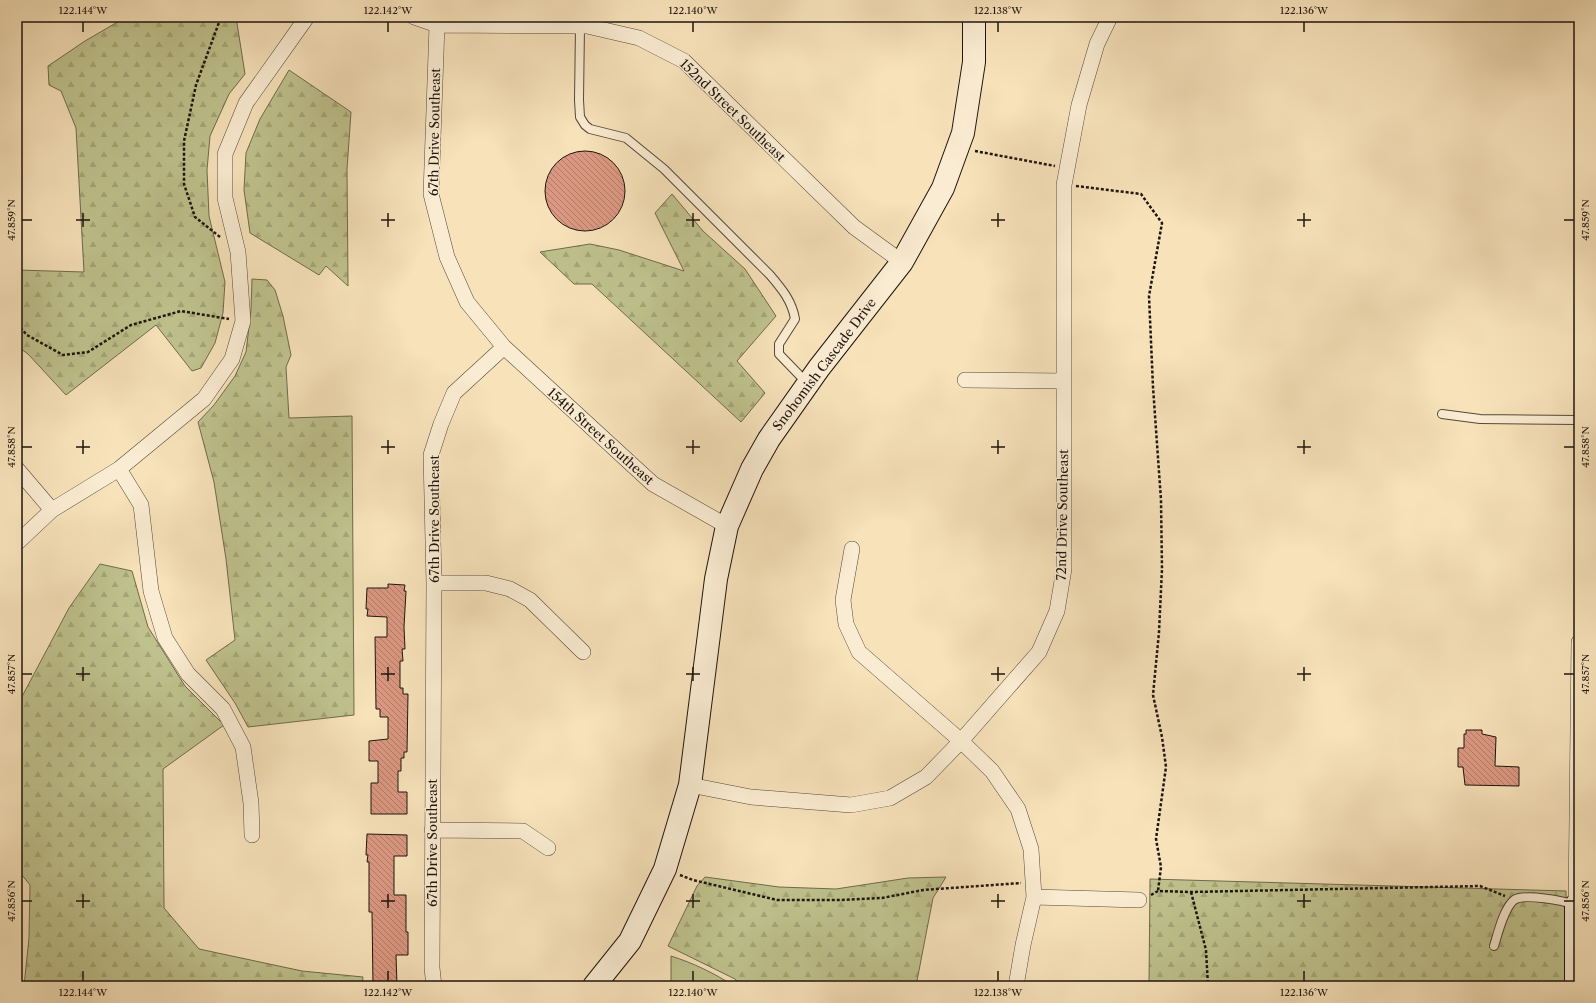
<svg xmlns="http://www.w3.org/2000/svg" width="1596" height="1003" viewBox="0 0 1596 1003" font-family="'Libre Caslon Text',serif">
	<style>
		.forest { fill: url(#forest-firs); stroke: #6e6b4e }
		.garden { fill: #bfc28d; stroke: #6e6b4e }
		.building { fill: url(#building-back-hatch); stroke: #1e140e }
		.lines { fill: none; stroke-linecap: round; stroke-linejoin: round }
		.lane-casing { stroke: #544839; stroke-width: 10 }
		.street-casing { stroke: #544839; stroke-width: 16 }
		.secondary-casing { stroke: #1e140e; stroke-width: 24 }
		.path { stroke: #1e140e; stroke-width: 2.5; stroke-dasharray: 3 2; stroke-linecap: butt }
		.lane { stroke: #faecd2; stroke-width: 8 }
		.street { stroke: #faecd2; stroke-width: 15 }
		.secondary { stroke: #faecd2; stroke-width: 22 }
		.ticks { fill: none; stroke: #1e140e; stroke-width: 1.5 }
		.labels { text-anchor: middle; stroke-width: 3; stroke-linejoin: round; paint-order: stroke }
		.street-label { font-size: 13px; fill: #1e140e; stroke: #faecd2 }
		.neatline { fill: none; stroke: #1e140e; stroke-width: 1.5 }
		.ticks-label { font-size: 10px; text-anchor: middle; fill: #1e140e }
	</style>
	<defs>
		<pattern id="forest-firs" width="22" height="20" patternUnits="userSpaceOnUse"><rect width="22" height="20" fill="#bfc28d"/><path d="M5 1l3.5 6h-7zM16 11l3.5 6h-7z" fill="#a4a678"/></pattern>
		<pattern id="building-back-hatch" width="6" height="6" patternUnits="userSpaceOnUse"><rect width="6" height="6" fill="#dc9882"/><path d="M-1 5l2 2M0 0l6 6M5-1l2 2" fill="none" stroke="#b27b69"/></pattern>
	</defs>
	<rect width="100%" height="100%" fill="#f7e2ba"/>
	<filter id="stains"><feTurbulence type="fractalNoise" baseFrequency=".005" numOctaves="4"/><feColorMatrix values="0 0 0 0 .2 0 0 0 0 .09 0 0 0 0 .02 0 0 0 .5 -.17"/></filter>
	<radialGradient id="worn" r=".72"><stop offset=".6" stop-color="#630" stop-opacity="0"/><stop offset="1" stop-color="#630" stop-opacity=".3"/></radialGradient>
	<!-- forest -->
	<path class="forest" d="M122 17H236L245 74 229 94 210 136 207 170 209 216 225 282 223 313 215 343 201 368 192 371 156 325 66 395 28 354 17 346V270L84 272 76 128 61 91 49 85 48 66 85 41 121 20Z
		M289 70 351 112 347 169 348 286 326 266 319 275 250 233 244 190 246 153 260 119Z
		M672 194 703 231 745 269 776 316 737 361 765 393 741 422 592 284H574L540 252 590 244 619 250 684 271 655 213Z
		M252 279 267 280 275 290 283 316 291 355 286 367 289 418 352 416 354 715 248 727 235 703 206 660 235 640 226 559 214 482 198 422 214 405 235 376 246 352 251 310Z
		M100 564 132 571 148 627 185 686 224 725 163 769 164 908 199 949 302 971 363 977 362 986H24L29 938 30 885 17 869V706L69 608Z
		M705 877 779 887 836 889 908 878 946 877 933 898 916 986H742L735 979 668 946 697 886Z
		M1150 879 1566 891V986H1149Z"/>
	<!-- garden -->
	<path class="garden" d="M671 956C693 963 714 973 734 986H671Z"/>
	<!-- building -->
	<path class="building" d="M545 191a40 40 0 1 1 80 0a40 40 0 1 1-80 0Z
		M388 584 405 585 404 591H406L404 627 405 649H402L403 661H400V688H403V694H408L407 752H404V758H401V771H398V792H407V814H371V783H378V761H369V741L388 739V717H380V709H376L375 637H387V617L367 616 368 609H366L367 588H388Z
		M1466 730H1482V734L1496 737 1495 766 1519 767V786L1465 785 1463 767H1458V748H1464V734H1466Z
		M367 834 407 835V856H394V895H406V932H408V955H396L397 986H373L372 912H369V862H367L368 855H366Z"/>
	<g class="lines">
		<!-- lane casing -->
		<g class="lane-casing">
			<path id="lane" d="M580 26 579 100 580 117 585 125 590 129 626 138 664 169 770 275C782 289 792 301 795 319L779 344V354L807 383
				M1442 414 1480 419 1579 420
				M1494 946C1498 933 1504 908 1514 900 1524 893 1564 901 1576 905"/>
		</g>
		<!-- street casing -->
		<g class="street-casing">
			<path id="street" d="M414 17 437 25 587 26 639 38 684 61 854 227 902 262
				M437 25 431 194 447 257 467 302 504 347 653 484 727 526
				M965 380 1064 381
				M17 469 52 510
				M119 469 141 505 151 591 165 638 188 674 223 709 243 747 251 803 252 835
				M17 543 52 510 119 469 204 399 232 359 243 321 238 252 225 198V154L246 103 307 17
				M852 549 843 600 846 624 859 652 961 741 992 771 1018 809 1031 849 1034 897 1023 945 1016 986
				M434 583H486L510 589 530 600 583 652
				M1579 642 1576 905H1579
				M690 785 751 797 851 805 890 798 926 777 961 741 1039 652 1057 611 1064 569V185L1079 105 1097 44 1110 17
				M432 830 523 831 548 848
				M1034 897 1139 900
				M434 986 432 968 434 583 431 455 441 424 454 393 504 347"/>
		</g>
		<!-- secondary casing -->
		<g class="secondary-casing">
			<path id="secondary" d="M594 986 630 941 665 869 690 785 716 579 727 526 752 469 769 439 819 368 902 262 943 188 963 133 974 62V17
				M1576 986V905"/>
		</g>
		<!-- path -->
		<path class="path" d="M975 151 1055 166
			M1076 186 1141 194 1162 223 1149 296 1153 387 1161 500 1162 569 1159 632 1153 695 1162 737 1166 767 1156 839 1161 867 1158 891
			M220 237 195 217 184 184V141L196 85 221 17
			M17 324 27 335 63 355 88 352 131 325 181 311 229 319
			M680 875 693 880 777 900H842L882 898 923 890 1021 883
			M1191 892 1206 950 1208 986
			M1151 895 1158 891 1191 892 1480 886 1505 896"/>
		<!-- lane -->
		<use href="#lane" class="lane"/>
		<!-- street -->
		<use href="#street" class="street"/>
		<!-- secondary -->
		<use href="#secondary" class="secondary"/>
	</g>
	<!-- ticks -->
	<path class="ticks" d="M83 22V32M388 22V32M693 22V32M998 22V32M1304 22V32M83 213V227M388 213V227M693 213V227M998 213V227M1304 213V227M22 220H32M76 220H90M381 220H395M686 220H700M991 220H1005M1297 220H1311M1564 220H1574M83 440V454M388 440V454M693 440V454M998 440V454M1304 440V454M22 447H32M76 447H90M381 447H395M686 447H700M991 447H1005M1297 447H1311M1564 447H1574M83 667V681M388 667V681M693 667V681M998 667V681M1304 667V681M22 674H32M76 674H90M381 674H395M686 674H700M991 674H1005M1297 674H1311M1564 674H1574M83 894V908M388 894V908M693 894V908M998 894V908M1304 894V908M22 901H32M76 901H90M381 901H395M686 901H700M991 901H1005M1297 901H1311M1564 901H1574M83 971V981M388 971V981M693 971V981M998 971V981M1304 971V981"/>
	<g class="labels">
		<!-- street labels -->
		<g class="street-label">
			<text transform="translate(733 110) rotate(44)" y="5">152nd Street Southeast</text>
			<text transform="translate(434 132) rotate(-89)" y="5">67th Drive Southeast</text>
			<text transform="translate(824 364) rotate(-53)" y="5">Snohomish Cascade Drive</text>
			<text transform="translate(601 436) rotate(42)" y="5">154th Street Southeast</text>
			<text transform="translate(1062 515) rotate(-89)" y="5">72nd Drive Southeast</text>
			<text transform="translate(434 519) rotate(-90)" y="5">67th Drive Southeast</text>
			<text transform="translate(432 843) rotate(-90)" y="5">67th Drive Southeast</text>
		</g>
	</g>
	<!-- margin -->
	<rect width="1596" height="1003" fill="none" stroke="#f7e2ba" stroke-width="44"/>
	<rect x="22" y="22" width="1552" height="959" class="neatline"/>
	<g class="ticks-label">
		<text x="83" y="14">122.144°W</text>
		<text x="388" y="14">122.142°W</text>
		<text x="693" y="14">122.140°W</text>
		<text x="998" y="14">122.138°W</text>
		<text x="1304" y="14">122.136°W</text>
		<text transform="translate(11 220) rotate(-90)" y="4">47.859°N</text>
		<text transform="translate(1585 220) rotate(-90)" y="4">47.859°N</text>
		<text transform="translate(11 447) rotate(-90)" y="4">47.858°N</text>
		<text transform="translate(1585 447) rotate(-90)" y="4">47.858°N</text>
		<text transform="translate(11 674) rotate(-90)" y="4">47.857°N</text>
		<text transform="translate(1585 674) rotate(-90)" y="4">47.857°N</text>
		<text transform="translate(11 901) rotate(-90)" y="4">47.856°N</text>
		<text transform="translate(1585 901) rotate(-90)" y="4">47.856°N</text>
		<text x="83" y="996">122.144°W</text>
		<text x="388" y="996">122.142°W</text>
		<text x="693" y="996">122.140°W</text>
		<text x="998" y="996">122.138°W</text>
		<text x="1304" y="996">122.136°W</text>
	</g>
	<rect width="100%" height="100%" filter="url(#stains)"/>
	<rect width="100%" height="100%" fill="url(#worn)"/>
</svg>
